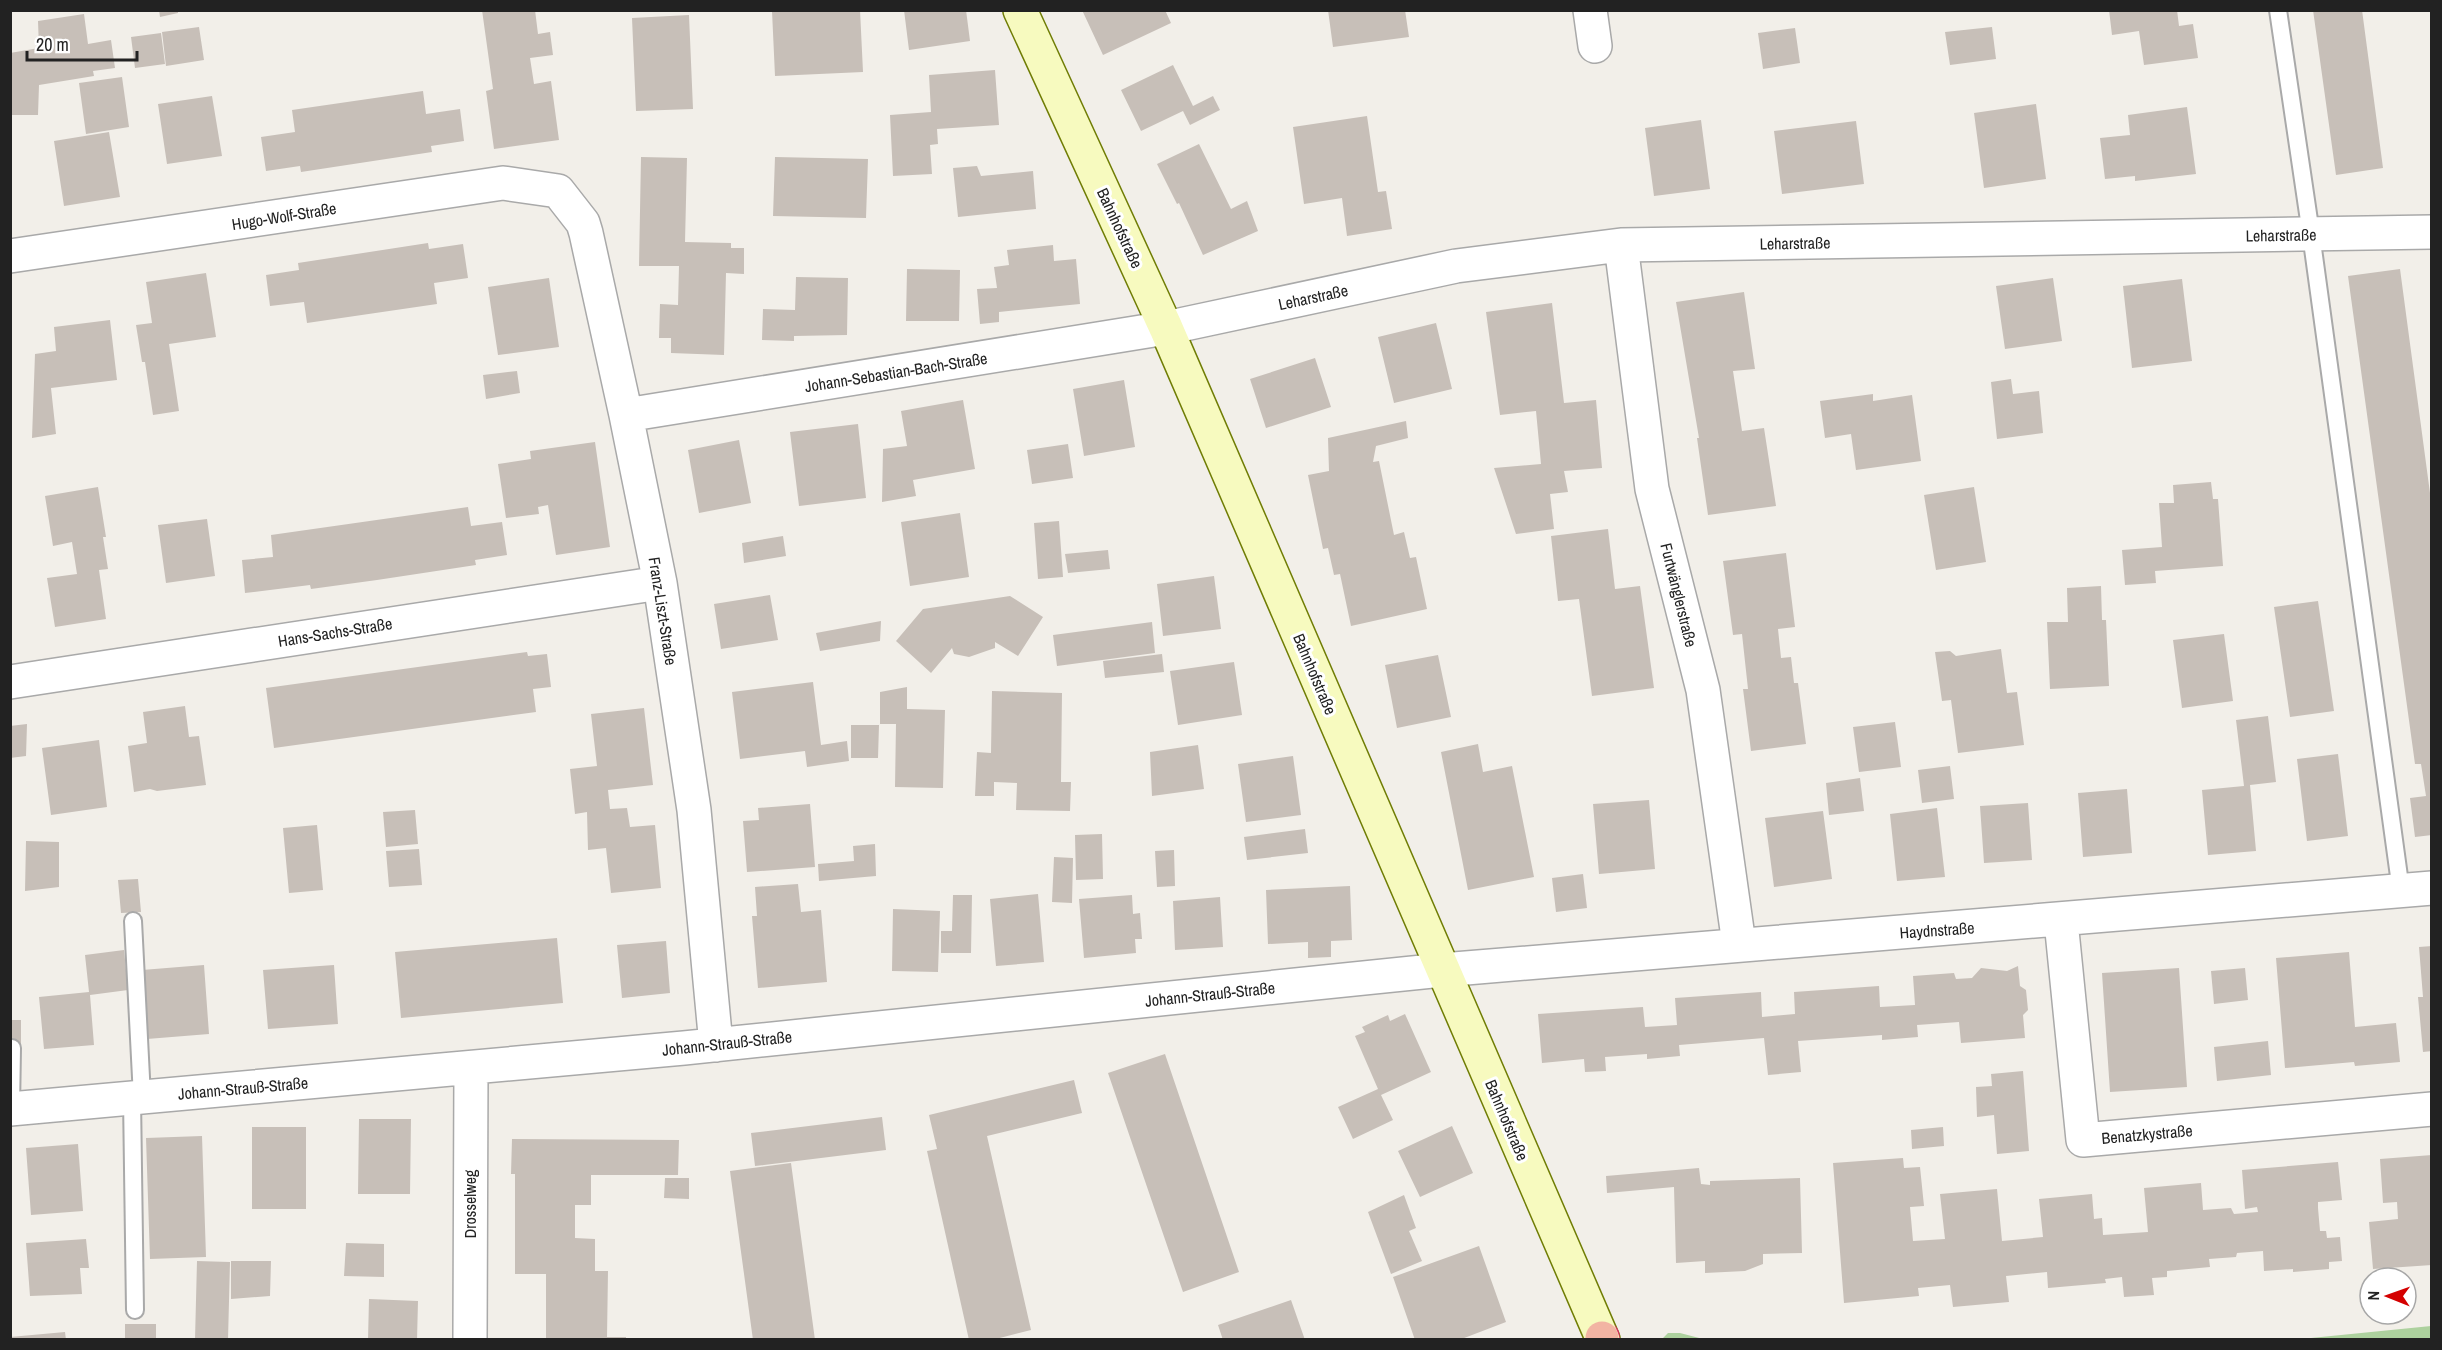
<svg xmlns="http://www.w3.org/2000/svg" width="2442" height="1350" viewBox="0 0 2442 1350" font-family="'Archivo Narrow',sans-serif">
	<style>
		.forest { fill: #add19e }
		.building { fill: #c7bfb8 }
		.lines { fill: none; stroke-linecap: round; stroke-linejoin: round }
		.service-casing { stroke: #a9a9a9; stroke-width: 20 }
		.minor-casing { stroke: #a9a9a9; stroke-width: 36 }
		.secondary-casing { stroke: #707d05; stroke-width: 36 }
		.trunk-casing { stroke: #dc2a67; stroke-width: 36 }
		.service { stroke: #fff; stroke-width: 16 }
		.minor { stroke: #fff; stroke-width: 33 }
		.secondary { stroke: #f7fabf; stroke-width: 33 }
		.trunk { stroke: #f2b4a3; stroke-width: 33 }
		.labels { text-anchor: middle; stroke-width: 6; stroke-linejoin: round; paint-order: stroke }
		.street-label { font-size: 16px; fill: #222; stroke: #fff }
	</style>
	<rect width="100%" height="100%" fill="#f2efe9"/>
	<!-- forest -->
	<path class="forest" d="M2431 1326V1339H2301Z
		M1668 1333H1680L1703 1339H1662Z"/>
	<!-- building -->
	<path class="building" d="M159 10H178V13L160 17Z
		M482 10H535L538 34 550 32 553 55 530 58 534 84 551 81 559 140 494 149 486 91 493 89Z
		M860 10 863 72 775 76 772 11Z
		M904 10H966L970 41 909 50Z
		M1082 10H1165L1171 23 1103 55Z
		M1328 10H1405L1409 37 1333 47Z
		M2109 10H2177L2179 26 2193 24 2198 58 2144 65 2139 31 2112 35Z
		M2313 10H2362L2383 168 2336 175Z
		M84 14 88 44 111 40 115 68 93 71 94 76 39 85 38 115H10V53L39 48 38 21Z
		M689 15 693 109 636 111 632 18Z
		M199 27 204 60 166 66 162 32Z
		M1992 27 1996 59 1950 65 1945 32Z
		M1795 28 1800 63 1763 69 1758 33Z
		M161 33 165 64 135 68 131 37Z
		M1173 65 1193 106 1213 96 1220 110 1190 125 1183 111 1141 131 1121 90Z
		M995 70 999 125 937 129 938 144 930 145 932 174 893 176 890 115 931 112 929 75Z
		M122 77 129 127 86 134 79 83Z
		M423 91 426 114 460 109 464 141 431 146 432 152 301 172 300 166 266 171 261 137 295 132 292 110Z
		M212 96 222 156 167 164 158 104Z
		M2036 104 2046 179 1984 188 1974 113Z
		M2187 107 2196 174 2135 181V176L2105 179 2100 138 2130 135 2128 115Z
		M1367 116 1378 192 1386 191 1392 229 1347 236 1342 198 1304 204 1293 127Z
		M1701 120 1710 189 1654 196 1645 128Z
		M1856 121 1864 184 1782 194 1774 131Z
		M109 132 120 197 64 206 54 141Z
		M1199 144 1231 209 1247 201 1258 231 1203 255 1179 203 1177 204 1157 164Z
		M641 157 687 158 685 242 731 243V248H744V274L726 273 724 355 671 353V338H659L660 304 678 305 679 266H639Z
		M775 157 868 159 866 218 773 216Z
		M977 166 981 176 1033 171 1036 209 958 217 953 168Z
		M428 243 429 249 463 244 468 278 434 283 437 304 307 323 304 302 270 306 266 275 299 270 298 263Z
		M1053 245 1054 261 1076 259 1080 304 999 312V322L980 324 977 289 997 288 994 267 1009 265 1007 250Z
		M907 269 960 270 959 321H906Z
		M2400 269 2432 508V835L2415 837 2410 798 2426 796 2421 764H2415L2348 276Z
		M206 273 216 337 169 344 179 411 153 415 145 362H142L136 325 152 323 146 282Z
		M796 277 848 278 847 335 794 336V341L762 340 763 309 795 310Z
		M549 278 559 347 498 355 488 287Z
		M2053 278 2062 341 2005 349 1996 286Z
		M2182 279 2192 361 2132 368 2123 286Z
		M1744 292 1755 369 1733 371 1742 431 1764 428 1776 506 1708 515 1697 438H1699L1676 302Z
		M1552 303 1564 403 1596 400 1602 468 1564 471 1568 492 1550 494 1554 529 1516 534 1494 468 1541 464 1536 411 1500 415 1486 312Z
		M110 320 117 380 51 388 56 434 32 438 35 354 56 351 54 327Z
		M1436 323 1452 389 1394 403 1378 337Z
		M1315 358 1331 407 1266 428 1250 379Z
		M517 371 520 393 486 399 483 375Z
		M2011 379 2013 394 2039 391 2043 433 1997 439 1991 382Z
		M1124 380 1135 447 1084 456 1073 389Z
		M1873 394V401L1912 395 1921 461 1856 470 1851 434 1825 438 1820 401Z
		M963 400 975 469 913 480 916 496 882 502 883 449 907 446 901 411Z
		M1406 421 1408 438 1376 446 1373 462 1379 461 1394 535 1404 532 1410 558 1416 557 1427 609 1351 626 1340 574 1334 575 1328 548 1323 549 1308 475 1329 471 1328 438Z
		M858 424 866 498 799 506 790 432Z
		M739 440 751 503 699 513 688 450Z
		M595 442 610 547 556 555 548 505 538 507 539 514 506 518 498 464 531 459 530 451Z
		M1068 444 1073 478 1032 484 1027 450Z
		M2211 482 2213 499H2218L2223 566 2155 571 2156 583 2125 585 2122 550 2162 547 2159 503H2174L2173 485Z
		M98 487 106 537H103L108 569 99 570 106 619 55 627 47 578 77 574 72 542 53 546 45 496Z
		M1974 487 1986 562 1936 570 1924 495Z
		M468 507 471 526 502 522 507 555 475 560 476 565 377 580 311 589 310 585 245 593 242 560 273 557 271 535Z
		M960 513 969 577 910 586 901 522Z
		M207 519 215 576 166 583 158 525Z
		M1059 521 1063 577 1038 579 1034 523Z
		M1608 529 1615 589 1640 586 1654 688 1592 696 1579 599 1558 601 1551 536Z
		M783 536 786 556 744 563 742 543Z
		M1108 550 1110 569 1068 573 1065 554Z
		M1786 553 1795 627 1778 629 1781 658 1791 657 1794 683H1798L1806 744 1751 751 1743 689H1748L1742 634 1733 635 1723 561Z
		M1214 576 1221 629 1163 636 1157 584Z
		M2101 586 2102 620H2106L2109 686 2050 689 2047 622H2068L2067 588Z
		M770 595 778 640 721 649 714 604Z
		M1010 596 1043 617 1018 656 995 642V648L969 657 954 654 952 648 931 673 896 641 923 609Z
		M2318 601 2334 711 2290 717 2274 607Z
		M881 621 880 641 820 651 816 633Z
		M1152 622 1155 653 1057 666 1053 635Z
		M2224 634 2233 701 2182 708 2173 640Z
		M2001 649 2007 693 2017 692 2024 745 1958 753 1951 700 1942 701 1935 652 1950 651 1956 656Z
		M527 652 528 656 547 654 551 687 533 689 536 712 274 748 266 688Z
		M1162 654 1164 672 1105 678 1103 661Z
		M1438 655 1451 717 1397 728 1385 665Z
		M1234 662 1242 715 1178 725 1170 671Z
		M813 682 821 745 847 741 849 761 807 767 805 751 740 759 732 692Z
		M907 687V709L945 710 943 788 895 787 896 724H880V692Z
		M992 691 1062 693 1061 782H1071L1070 811 1016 810 1017 783 994 782V796H975L977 752 991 753Z
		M185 706 189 737 199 736 206 785 157 791 150 789 134 792 128 746 147 743 143 712Z
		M644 708 653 785 608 790 610 809 627 808 630 827 655 825 661 888 611 893 606 848 588 850 587 812 575 814 570 769 597 766 591 714Z
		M2268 716 2276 782 2250 785 2256 851 2208 855 2202 790 2244 786 2236 720Z
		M1895 722 1901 767 1859 772 1853 727Z
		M27 724 26 756 10 758V726Z
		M851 725H879L878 758H851Z
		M99 740 107 807 51 815 42 748Z
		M1478 744 1483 772 1512 766 1534 877 1468 890 1441 752Z
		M1198 745 1204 789 1152 796 1150 752Z
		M2338 754 2348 836 2307 841 2297 759Z
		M1293 756 1301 815 1246 822 1238 764Z
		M1950 766 1954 799 1922 803 1918 770Z
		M1860 778 1864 811 1829 815 1826 783Z
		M2127 789 2132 853 2083 857 2078 793Z
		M1649 800 1655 869 1599 874 1593 804Z
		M2028 803 2032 860 1984 863 1980 806Z
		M810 804 815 867 747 872 743 821 759 820 758 808Z
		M1937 808 1945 877 1897 881 1890 814Z
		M415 810 418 844 386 847 383 812Z
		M1823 811 1832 879 1774 887 1765 818Z
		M317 825 323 890 289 893 283 828Z
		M1305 829 1308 853 1247 860 1244 837Z
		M1102 834 1103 879 1076 880 1075 835Z
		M26 841 59 842V887L25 891Z
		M875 844 876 876 819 881 818 864 854 861 853 846Z
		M419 849 422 885 389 887 386 851Z
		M1174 850 1175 886 1157 887 1155 851Z
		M1054 857 1073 858 1072 903 1052 902Z
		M1583 874 1587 908 1556 912 1552 878Z
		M138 879 141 912 121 913 118 880Z
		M798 884 801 912 821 910 827 982 758 988 752 916H757L755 887Z
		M1350 886 1352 940 1331 941V957L1308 958V942L1268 944 1266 890Z
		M1038 894 1044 962 996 966 990 899Z
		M953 895H972L971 953H941V931H952Z
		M1132 895 1133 914 1140 913 1142 939H1135L1136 953 1084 958 1079 899Z
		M1220 897 1223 947 1175 950 1173 901Z
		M893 909 940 911 938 972 892 971Z
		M557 938 563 1003 401 1018 395 952Z
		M666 941 670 993 622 998 617 945Z
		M2432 946V1051L2423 1052 2418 997H2423L2419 947Z
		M124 950 128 990 90 995 94 1045 44 1049 39 997 89 992 85 955Z
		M2349 952 2355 1027 2396 1023 2400 1062 2355 1066 2354 1062 2285 1068 2276 958Z
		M204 965 209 1034 147 1039 142 970Z
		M334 965 338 1024 268 1029 263 970Z
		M2018 966 2020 986 2026 990 2028 1010 2023 1015 2025 1038 1961 1043 1959 1022 1917 1025 1918 1037 1882 1040V1035L1798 1041 1801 1072 1768 1075 1764 1038 1679 1045 1680 1056 1647 1059V1054L1605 1057 1606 1071 1585 1072 1584 1059 1542 1063 1538 1014 1643 1007 1645 1027 1677 1025 1675 998 1761 992 1762 1017 1795 1014 1794 992 1879 986 1880 1007 1915 1005 1913 976 1954 973 1956 979 1972 978 1981 968 2007 971Z
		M2179 968 2187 1087 2110 1092 2102 973Z
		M2245 968 2248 1000 2214 1004 2211 971Z
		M1405 1014 1431 1072 1381 1095 1393 1120 1353 1139 1338 1107 1378 1089 1355 1036 1365 1032 1362 1027 1388 1015 1390 1021Z
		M10 1020H21V1049L10 1048Z
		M2268 1041 2271 1075 2217 1081 2214 1047Z
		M1165 1054 1239 1272 1183 1292 1108 1073Z
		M2023 1071 2029 1151 1997 1154 1994 1115 1977 1117 1976 1087 1992 1086 1991 1074Z
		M1074 1080 1082 1113 987 1136 1031 1330 992 1340H969L927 1151 937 1149 929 1115Z
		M882 1117 886 1150 755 1166 751 1133Z
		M359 1119H411L410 1194H358Z
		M1452 1126 1473 1173 1420 1197 1398 1151Z
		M252 1127H306V1209H252Z
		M1943 1127 1944 1146 1912 1149 1911 1130Z
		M202 1136 206 1257 150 1259 146 1138Z
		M512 1139 679 1140 678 1175H591V1205H575V1238L595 1239V1271H608L607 1337H626V1340L546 1339V1274H515V1174H511Z
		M78 1144 83 1211 31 1215 26 1148Z
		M2432 1155V1265L2373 1269 2369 1222 2398 1219 2397 1202 2383 1203 2380 1159Z
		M1903 1158 1904 1168 1920 1167 1924 1206 1910 1207 1913 1241 1945 1239 1940 1194 1997 1189 2002 1241 2043 1237 2039 1199 2092 1194 2094 1219 2102 1218 2103 1235 2148 1232 2144 1188 2201 1183 2203 1210 2231 1208 2234 1214 2258 1212 2257 1207 2245 1209 2242 1170 2338 1162 2342 1200 2318 1202V1208L2320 1231H2326L2327 1238 2340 1237 2342 1261 2329 1262V1269L2293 1272V1269L2264 1271 2263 1251 2237 1253 2236 1257 2209 1259 2210 1267 2167 1271V1277L2152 1278 2154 1295 2124 1297 2122 1277 2105 1279 2106 1283 2048 1288 2047 1272 2006 1276 2009 1302 1953 1307 1950 1285 1918 1288 1919 1296 1844 1303 1833 1163Z
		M791 1163 815 1340H753L730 1171Z
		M1699 1168 1701 1184 1710 1185V1181L1800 1178 1802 1253 1763 1254V1264L1745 1271 1705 1273V1261L1676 1263 1674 1187 1607 1193 1606 1176Z
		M665 1178H689V1199L664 1198Z
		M1404 1195 1416 1228 1409 1231 1422 1261 1391 1274 1368 1212Z
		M86 1239 89 1268H80L82 1294 30 1296 26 1243Z
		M346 1243 384 1244V1277L344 1276Z
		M1479 1246 1506 1322 1459 1340H1415L1393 1277Z
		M197 1261 230 1262 228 1340H195Z
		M231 1261H271L270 1296 231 1299Z
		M369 1299 418 1301 417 1340H368Z
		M1291 1300 1305 1340H1223L1218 1325Z
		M125 1324H156V1340H125Z
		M65 1332 66 1340H10V1337Z"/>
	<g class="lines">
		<!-- service casing -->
		<g class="service-casing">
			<path id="service" d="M2278 10 2311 234 2401 891
				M133 921 142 1097
				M132 1098 135 1310
				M11 1109 12 1048"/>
		</g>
		<!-- minor casing -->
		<g class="minor-casing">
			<path id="minor" d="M1590 10 1595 46
				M1621 245 1652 489 1703 690 1739 944
				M10 256 503 183 558 191 583 223 586 233 626 415 660 583 694 810 716 1045
				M626 415 1166 328 1456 266 1621 245 2432 232
				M10 682 660 583
				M2061 921 2083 1140 2432 1109
				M10 1109 684 1048 1442 970 2432 888
				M470 1340 471 1068"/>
		</g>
		<!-- secondary casing -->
		<g class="secondary-casing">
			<path id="secondary" d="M1020 10 1166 328 1603 1340"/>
		</g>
		<!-- trunk casing -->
		<g class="trunk-casing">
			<path id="trunk" d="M1602 1340V1338"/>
		</g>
		<!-- service -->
		<use href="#service" class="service"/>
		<!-- minor -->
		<use href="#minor" class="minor"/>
		<!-- secondary -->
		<use href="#secondary" class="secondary"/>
		<!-- trunk -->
		<use href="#trunk" class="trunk"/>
	</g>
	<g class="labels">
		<!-- street labels -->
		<g class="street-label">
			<text transform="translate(284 216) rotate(-9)" y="6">Hugo-Wolf-Straße</text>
			<text transform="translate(1120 228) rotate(65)" y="6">Bahnhofstraße</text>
			<text transform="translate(2281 235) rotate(-1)" y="6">Leharstraße</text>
			<text transform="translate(1795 243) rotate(-1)" y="6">Leharstraße</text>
			<text transform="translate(1313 297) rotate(-12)" y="6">Leharstraße</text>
			<text transform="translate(896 372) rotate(-9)" y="6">Johann-Sebastian-Bach-Straße</text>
			<text transform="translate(1679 595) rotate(76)" y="6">Furtwänglerstraße</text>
			<text transform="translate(663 611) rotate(81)" y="6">Franz-Liszt-Straße</text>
			<text transform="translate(335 632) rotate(-9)" y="6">Hans-Sachs-Straße</text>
			<text transform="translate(1315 674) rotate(67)" y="6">Bahnhofstraße</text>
			<text transform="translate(1937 930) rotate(-4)" y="6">Haydnstraße</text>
			<text transform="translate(1210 994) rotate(-6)" y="6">Johann-Strauß-Straße</text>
			<text transform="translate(727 1043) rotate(-6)" y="6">Johann-Strauß-Straße</text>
			<text transform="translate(243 1088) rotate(-5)" y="6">Johann-Strauß-Straße</text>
			<text transform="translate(1507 1120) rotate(67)" y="6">Bahnhofstraße</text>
			<text transform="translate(2147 1134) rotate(-5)" y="6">Benatzkystraße</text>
			<text transform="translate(470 1204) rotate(-90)" y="6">Drosselweg</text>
		</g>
	</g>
	<!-- border -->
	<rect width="2442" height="1350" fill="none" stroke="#222222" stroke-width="24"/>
	<!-- north arrow -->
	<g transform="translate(2388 1296) rotate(271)"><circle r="28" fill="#ffffff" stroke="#a7a7a7" stroke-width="1.5"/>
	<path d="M0-4.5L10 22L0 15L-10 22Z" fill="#d40000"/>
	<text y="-9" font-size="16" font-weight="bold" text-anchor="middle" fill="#222222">N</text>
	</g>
	<!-- scale -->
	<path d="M27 51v9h110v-9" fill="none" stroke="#222222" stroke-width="3"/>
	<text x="36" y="51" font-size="18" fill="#222222" stroke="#ffffff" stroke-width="4.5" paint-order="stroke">20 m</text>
</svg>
